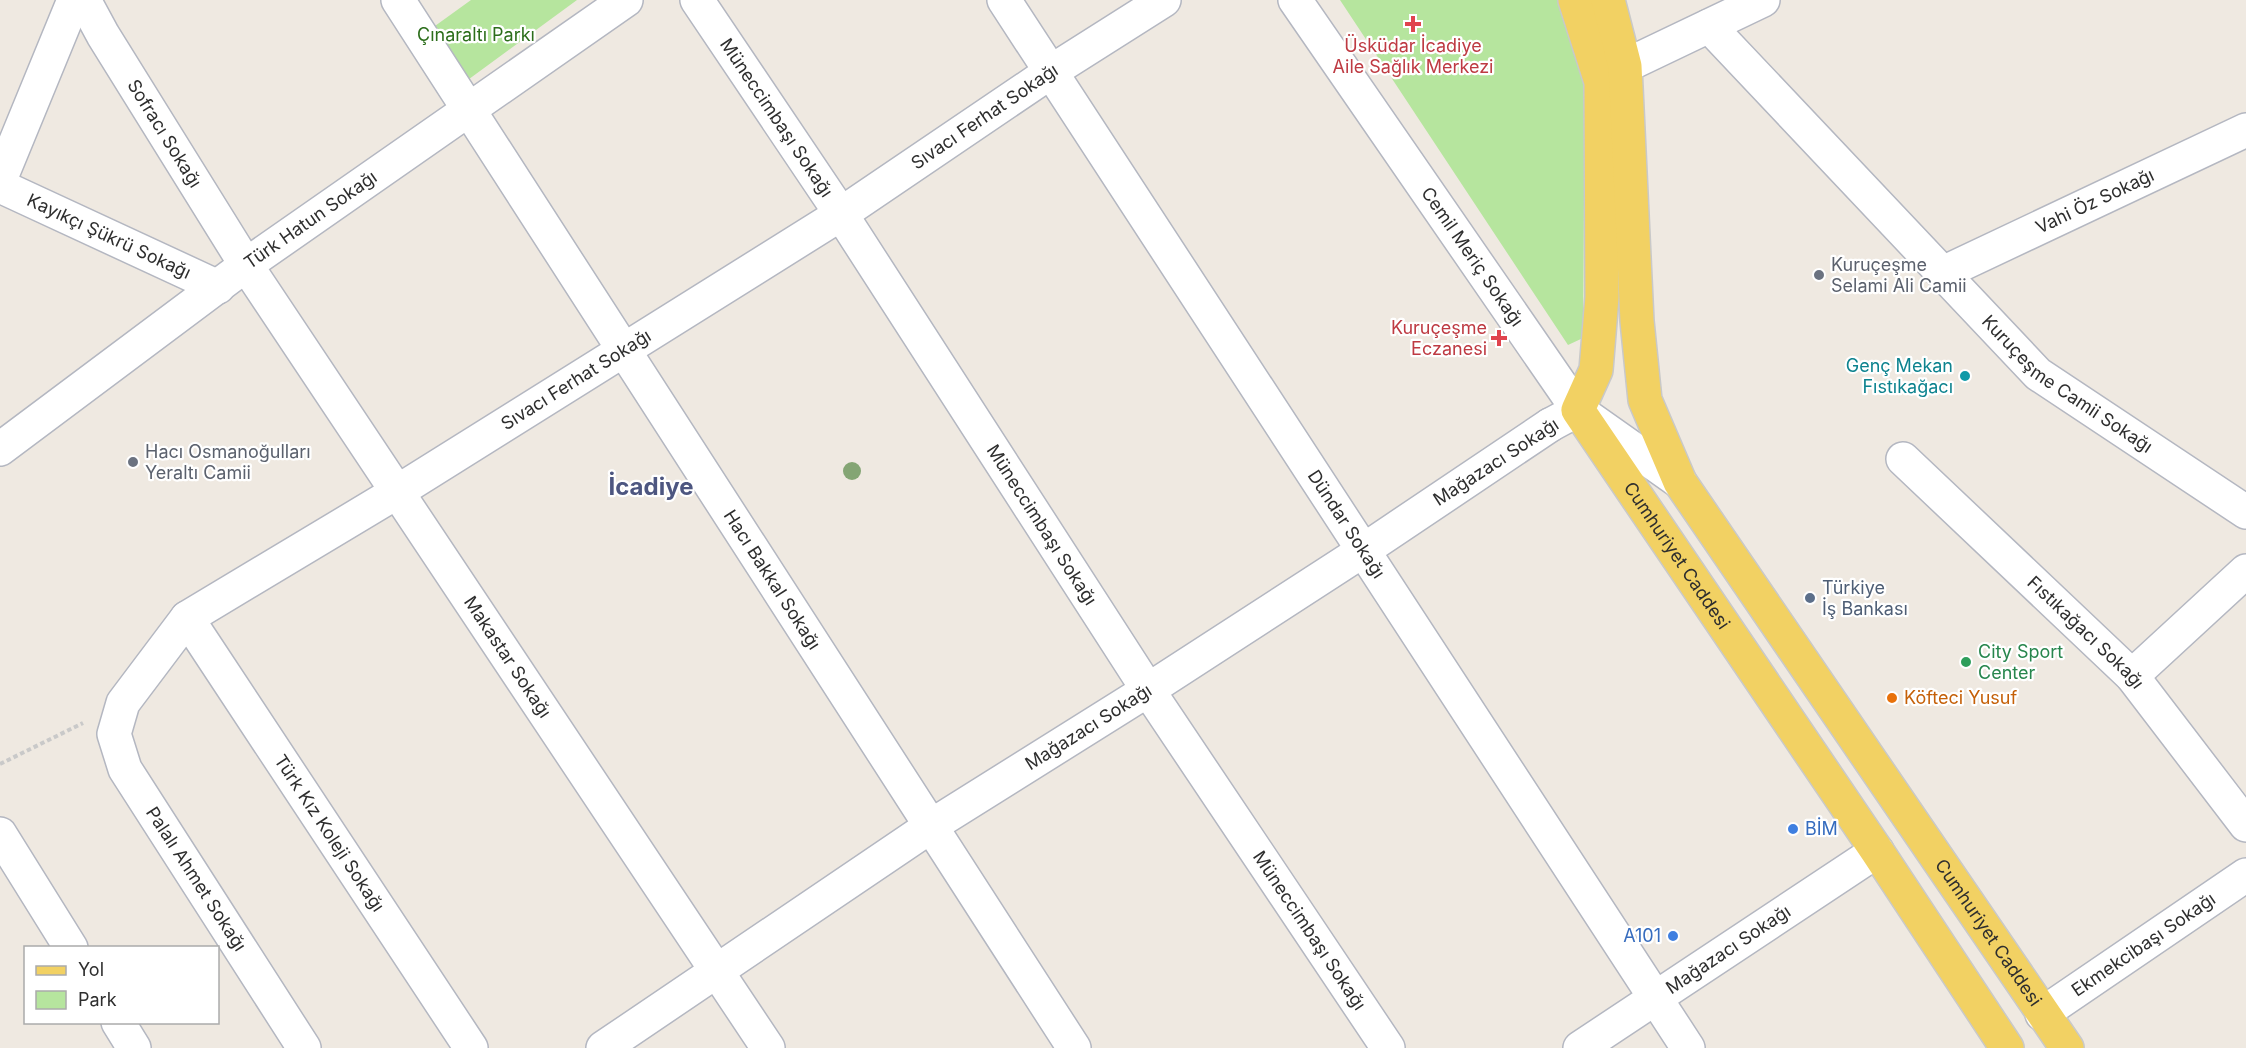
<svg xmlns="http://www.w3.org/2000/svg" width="2246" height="1048" viewBox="0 0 2246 1048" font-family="Inter,sans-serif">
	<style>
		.park { fill: #b6e59e }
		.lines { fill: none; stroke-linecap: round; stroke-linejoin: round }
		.street-casing { stroke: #b4b7c1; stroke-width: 36 }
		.secondary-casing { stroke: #b4b7c1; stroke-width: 36 }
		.primary-casing { stroke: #c9c9c9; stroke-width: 36 }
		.path { stroke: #c9c9c9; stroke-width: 4; stroke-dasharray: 4.5 3; stroke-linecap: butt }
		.street { stroke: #fff; stroke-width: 33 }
		.secondary { stroke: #fff; stroke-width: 33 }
		.primary { stroke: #f2d163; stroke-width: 33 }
		.tree { fill: #84a574 }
		.health-dot { fill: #e0444e; stroke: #fff; stroke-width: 2 }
		.worship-dot { fill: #6b7280; stroke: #fff; stroke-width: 2 }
		.culture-dot { fill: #0f9aa8; stroke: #fff; stroke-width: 2 }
		.service-dot { fill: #5c6f8a; stroke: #fff; stroke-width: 2 }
		.leisure-dot { fill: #2e9e5b; stroke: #fff; stroke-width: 2 }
		.food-dot { fill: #e8710a; stroke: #fff; stroke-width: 2 }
		.shop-dot { fill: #3f7fe0; stroke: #fff; stroke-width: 2 }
		.labels { text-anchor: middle; stroke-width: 4.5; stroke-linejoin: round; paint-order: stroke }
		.park-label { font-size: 18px; fill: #2c6e1b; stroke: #fff }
		.health-label { font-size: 18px; fill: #be3a42; stroke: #fff }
		.street-label { font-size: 18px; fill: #2e2e2e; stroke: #fff }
		.worship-label { font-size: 18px; fill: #5b616d; stroke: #fff; text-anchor: start }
		.culture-label { font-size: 18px; fill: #0d838f; stroke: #fff; text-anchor: end }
		.service-label { font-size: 18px; fill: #4e5e75; stroke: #fff; text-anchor: start }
		.leisure-label { font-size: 18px; fill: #27864d; stroke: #fff; text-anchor: start }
		.food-label { font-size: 18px; fill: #c56008; stroke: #fff; text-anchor: start }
		.shop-label { font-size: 18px; fill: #366cbe; stroke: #fff; text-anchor: start }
		.district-label { font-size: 24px; font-weight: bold; fill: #4d5680; stroke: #fff }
	</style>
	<rect width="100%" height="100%" fill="#efe9e1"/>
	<!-- park -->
	<path class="park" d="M471 0H577L465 82 428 31Z
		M1340 0H1567L1585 66 1583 338 1568 345Z"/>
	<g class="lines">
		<!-- street casing -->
		<g class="street-casing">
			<g id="street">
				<path id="s1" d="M84 0 103 35 246 265 768 1048"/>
				<path id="s2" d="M398 0 1074 1048"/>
				<path id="s3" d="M697 0 841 214 1148 690 1388 1048"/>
				<path id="s4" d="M1004 0 1688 1048"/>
				<path id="s5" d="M1709 26 2038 374 2246 512"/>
				<path d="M1602 81 1625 66 1763 0"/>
				<path d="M0 180 74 0"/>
				<path id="s6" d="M0 186 218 287"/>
				<path id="s7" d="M1943 273 2246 130"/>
				<path id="s8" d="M1903 459 2132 676 2246 825"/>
				<path id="s9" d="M187 618 471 1048"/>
				<path d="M2132 676 2246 571"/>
				<path d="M0 834 71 948"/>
				<path id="s10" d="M2042 1014 2246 875"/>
				<path d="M118 1022 134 1048"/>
				<path id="s11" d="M304 1048 125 769 114 734 123 703 187 618 397 492 841 214 1052 71 1164 0"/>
				<path id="s12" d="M603 1048 931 826 1148 690 1364 550 1550 425"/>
				<path id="s13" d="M1580 1048 1877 851"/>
			</g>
		</g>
		<!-- secondary casing -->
		<g class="secondary-casing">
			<g id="secondary">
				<path id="s14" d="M1295 0 1578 410 1680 482"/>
				<path d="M1550 425 1578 410"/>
				<path id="s15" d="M0 449 246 265 626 0"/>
			</g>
		</g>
		<!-- primary casing -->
		<g class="primary-casing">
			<g id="primary">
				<path id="s16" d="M1575 0 1601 82 1602 297 1596 370 1578 410 1877 851 2007 1048"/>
				<path id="s17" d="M1608 0 1625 66 1637 321 1645 400 1680 482 2067 1048"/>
			</g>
		</g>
		<!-- path -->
		<path class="path" d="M0 764 83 723"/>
		<!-- street -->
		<use href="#street" class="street"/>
		<!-- secondary -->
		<use href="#secondary" class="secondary"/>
		<!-- primary -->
		<use href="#primary" class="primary"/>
	</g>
	<!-- trees -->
	<circle class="tree" cx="852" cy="471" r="9"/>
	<!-- markers -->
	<g class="health-dot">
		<path d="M1410 15h6v6h6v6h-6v6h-6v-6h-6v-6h6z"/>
		<path d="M1496 329h6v6h6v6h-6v6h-6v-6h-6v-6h6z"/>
	</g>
	<g class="worship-dot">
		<circle cx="1819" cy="275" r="6"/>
		<circle cx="133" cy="462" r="6"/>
	</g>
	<circle class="culture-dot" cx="1965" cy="376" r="6"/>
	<circle class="service-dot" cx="1810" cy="598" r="6"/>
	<circle class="leisure-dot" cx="1966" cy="662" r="6"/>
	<circle class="food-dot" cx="1892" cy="698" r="6"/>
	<g class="shop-dot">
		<circle cx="1793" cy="829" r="6"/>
		<circle cx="1673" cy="936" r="6"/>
	</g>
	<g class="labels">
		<!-- park labels -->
		<g class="park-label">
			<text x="476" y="41">Çınaraltı Parkı</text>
		</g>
		<!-- health labels -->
		<g class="health-label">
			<text x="1413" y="52">Üsküdar İcadiye<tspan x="1413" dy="21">Aile Sağlık Merkezi</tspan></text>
			<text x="1487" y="334" text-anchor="end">Kuruçeşme<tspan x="1487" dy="21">Eczanesi</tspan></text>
		</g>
		<!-- street labels -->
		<g class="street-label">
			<text dy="6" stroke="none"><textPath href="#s11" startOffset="1449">Sıvacı Ferhat Sokağı</textPath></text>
			<text dy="6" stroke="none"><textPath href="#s3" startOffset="142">Müneccimbaşı Sokağı</textPath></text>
			<text dy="6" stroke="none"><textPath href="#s1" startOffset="156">Sofracı Sokağı</textPath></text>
			<text dy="6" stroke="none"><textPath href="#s7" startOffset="168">Vahi Öz Sokağı</textPath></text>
			<text dy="6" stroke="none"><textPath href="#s15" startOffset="386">Türk Hatun Sokağı</textPath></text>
			<text dy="6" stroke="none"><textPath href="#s6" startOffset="120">Kayıkçı Şükrü Sokağı</textPath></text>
			<text dy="6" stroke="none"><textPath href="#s14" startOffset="312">Cemil Meriç Sokağı</textPath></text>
			<text dy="6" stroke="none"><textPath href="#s11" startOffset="963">Sıvacı Ferhat Sokağı</textPath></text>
			<text dy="6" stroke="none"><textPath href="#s5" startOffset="508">Kuruçeşme Camii Sokağı</textPath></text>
			<text transform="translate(1496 462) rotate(-33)" y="6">Mağazacı Sokağı</text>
			<text dy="6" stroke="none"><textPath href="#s4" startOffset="626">Dündar Sokağı</textPath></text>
			<text dy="6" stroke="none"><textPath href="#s3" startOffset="628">Müneccimbaşı Sokağı</textPath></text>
			<text dy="6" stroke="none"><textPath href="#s16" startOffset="594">Cumhuriyet Caddesi</textPath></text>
			<text dy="6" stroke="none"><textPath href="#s2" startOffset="690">Hacı Bakkal Sokağı</textPath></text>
			<text dy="6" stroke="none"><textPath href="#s8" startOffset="252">Fıstıkağacı Sokağı</textPath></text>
			<text dy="6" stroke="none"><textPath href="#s1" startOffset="782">Makastar Sokağı</textPath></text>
			<text dy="6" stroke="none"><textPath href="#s12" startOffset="582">Mağazacı Sokağı</textPath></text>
			<text dy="6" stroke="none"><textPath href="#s9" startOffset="258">Türk Kız Koleji Sokağı</textPath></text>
			<text transform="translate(196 879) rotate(57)" y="6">Palalı Ahmet Sokağı</text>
			<text dy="6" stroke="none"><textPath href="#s3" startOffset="1114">Müneccimbaşı Sokağı</textPath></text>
			<text dy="6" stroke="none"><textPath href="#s17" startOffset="1038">Cumhuriyet Caddesi</textPath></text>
			<text dy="6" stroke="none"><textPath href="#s10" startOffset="123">Ekmekcibaşı Sokağı</textPath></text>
			<text dy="6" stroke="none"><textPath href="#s13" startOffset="178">Mağazacı Sokağı</textPath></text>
		</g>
		<!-- worship labels -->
		<g class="worship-label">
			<text x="1831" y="271">Kuruçeşme<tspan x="1831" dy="21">Selami Ali Camii</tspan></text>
			<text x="145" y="458">Hacı Osmanoğulları<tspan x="145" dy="21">Yeraltı Camii</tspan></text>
		</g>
		<!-- culture labels -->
		<g class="culture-label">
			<text x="1953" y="372">Genç Mekan<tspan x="1953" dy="21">Fıstıkağacı</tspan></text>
		</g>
		<!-- service labels -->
		<g class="service-label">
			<text x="1822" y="594">Türkiye<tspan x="1822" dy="21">İş Bankası</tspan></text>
		</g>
		<!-- leisure labels -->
		<g class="leisure-label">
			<text x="1978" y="658">City Sport<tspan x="1978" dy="21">Center</tspan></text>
		</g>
		<!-- food labels -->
		<g class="food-label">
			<text x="1904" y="704">Köfteci Yusuf</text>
		</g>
		<!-- shop labels -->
		<g class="shop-label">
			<text x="1805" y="835">BİM</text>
			<text x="1661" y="942" text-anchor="end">A101</text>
		</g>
		<!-- district labels -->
		<g class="district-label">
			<text x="651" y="495">İcadiye</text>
		</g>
	</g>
	<!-- legend -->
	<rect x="24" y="946" width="195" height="78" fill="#ffffff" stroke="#ababab" stroke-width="1.5"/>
	<rect x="36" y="966" width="30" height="9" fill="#f2d163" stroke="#ababab" stroke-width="1.5"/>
	<text x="78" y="976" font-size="18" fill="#2e2e2e">Yol</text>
	<rect x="36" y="991" width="30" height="18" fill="#b6e59e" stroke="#ababab" stroke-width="1.5"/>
	<text x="78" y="1006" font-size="18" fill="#2e2e2e">Park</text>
</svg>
